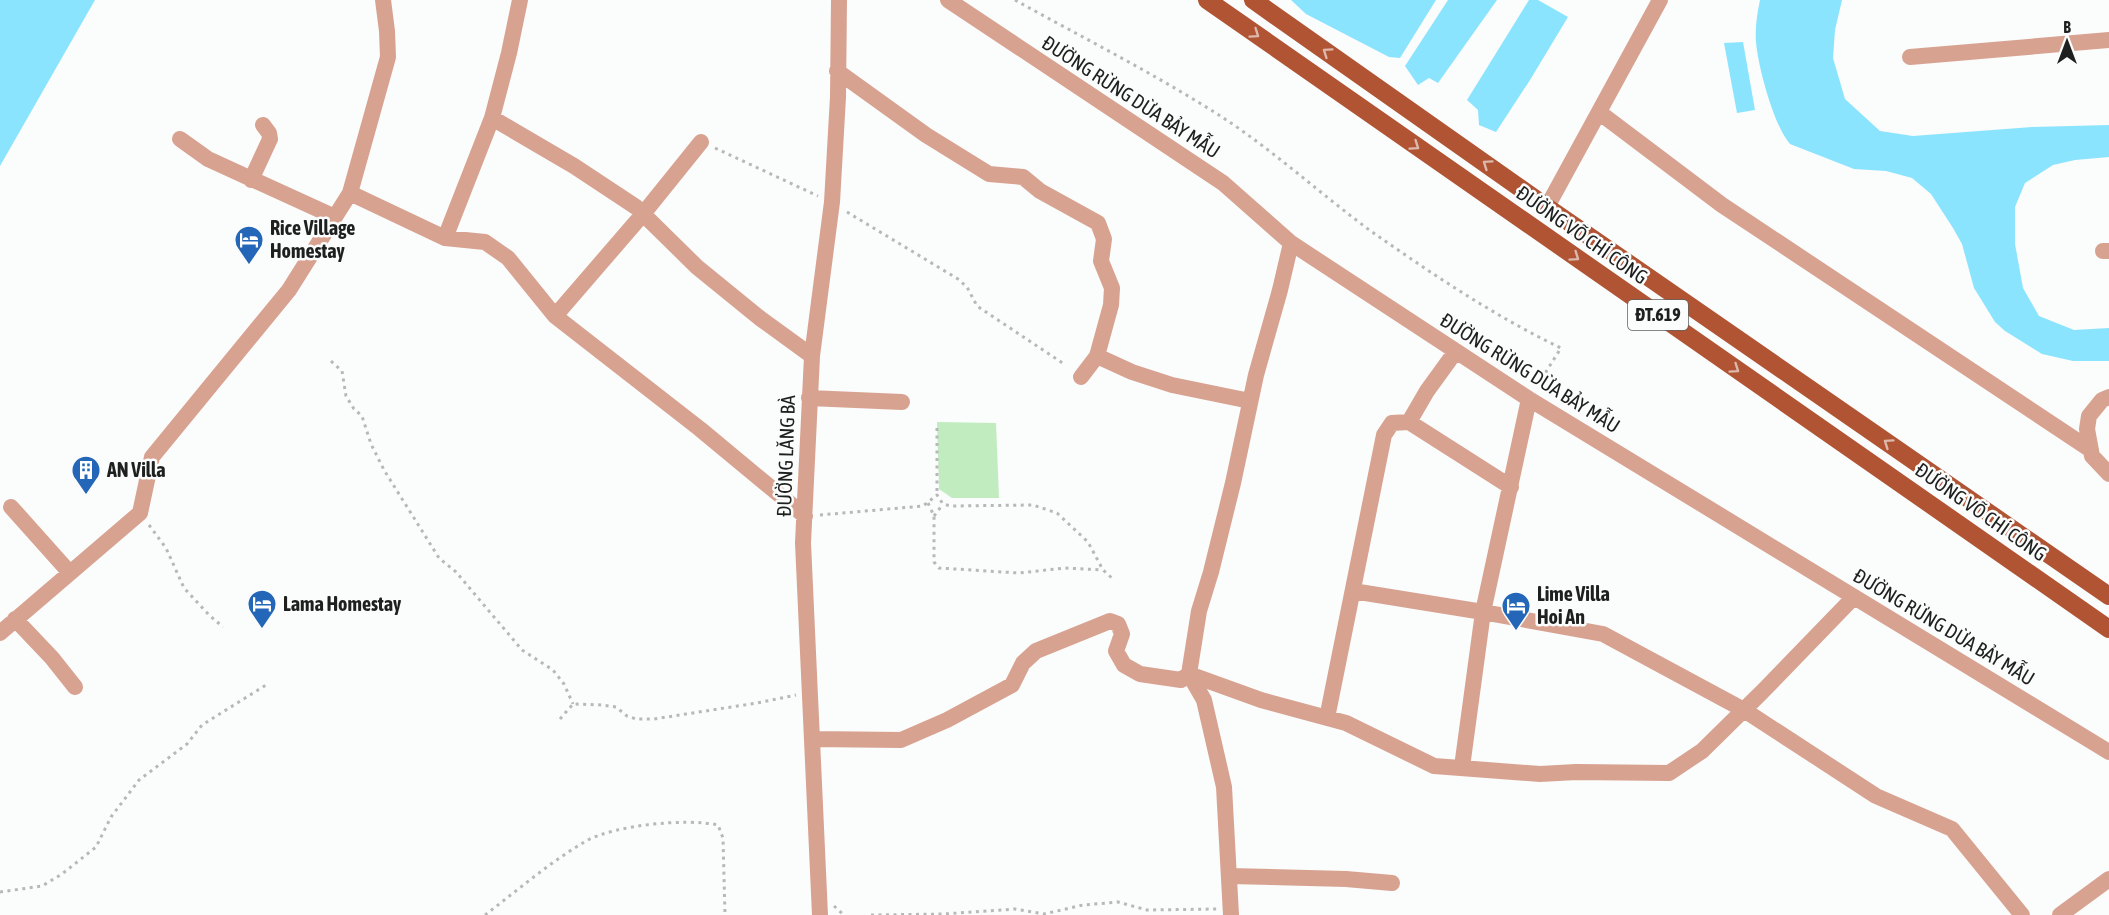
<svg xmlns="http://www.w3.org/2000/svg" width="2109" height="915" viewBox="0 0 2109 915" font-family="'Asap Condensed',sans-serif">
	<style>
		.green { fill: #c1ecc0 }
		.water { fill: #8be4fe }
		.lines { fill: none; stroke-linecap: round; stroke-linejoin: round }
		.path { stroke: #b7b8b8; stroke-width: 3; stroke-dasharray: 3 4.5; stroke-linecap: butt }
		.minor { stroke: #d8a291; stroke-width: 16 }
		.major { stroke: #b05434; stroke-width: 18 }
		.oneway { stroke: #ddb9ac }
		.labels { text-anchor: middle; stroke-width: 5; stroke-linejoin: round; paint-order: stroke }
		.shield { fill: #fbfcfc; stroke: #606161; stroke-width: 1.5 }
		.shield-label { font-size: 18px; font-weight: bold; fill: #1e1f1f }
		.street-label { font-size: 20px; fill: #1e1f1f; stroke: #fbfcfc }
		.poi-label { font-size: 20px; font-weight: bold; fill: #1e1f1f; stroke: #fbfcfc; text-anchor: start }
	</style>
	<rect width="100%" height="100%" fill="#fbfcfc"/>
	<!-- green -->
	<path class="green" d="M937 422 996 423 999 498H952L939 489Z"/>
	<!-- water -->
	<path class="water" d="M0 0H95L0 166Z
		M1291 0H1436L1400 58 1389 57 1306 14Z
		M1448 0H1497L1438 83 1429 78 1418 85 1405 66Z
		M1529 0H1538L1568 17 1530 80 1496 132 1479 125 1478 110 1467 100Z
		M1760 0H1842L1835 30 1833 58 1845 99 1880 131 1913 136 2032 127 2109 125V157L2075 160 2053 165 2025 183 2015 207V244L2023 288 2039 316 2074 330 2109 328V361H2073L2042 354 2005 331 1995 322 1974 288 1962 244 1953 228 1931 194 1912 178 1886 171 1854 169 1790 144C1774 126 1758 67 1756 42 1755 28 1757 14 1760 0Z
		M1743 42 1755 110 1737 113 1724 43Z"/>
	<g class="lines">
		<!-- path -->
		<path class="path" d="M1015 0C1085 39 1161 77 1228 121 1277 154 1321 194 1368 229 1429 272 1494 316 1561 348L1537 386
			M715 148 818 196
			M847 212 958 279 967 287 977 306 1064 364
			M331 361 342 371 346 396 354 409 362 416 371 444 384 470 439 558 456 572 522 650 553 670 564 684 573 704
			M937 428V495
			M928 503 934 516V562L939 568 1019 573 1065 568 1103 570
			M820 515 923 506 937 495 943 504 951 506 1033 505 1057 513 1088 542 1103 570 1113 579
			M934 516 943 504
			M149 525 166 548 184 588 209 615 223 627
			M560 719 573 704 602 705 616 707 627 716 636 719H654L757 703 796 695
			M0 892 42 886 62 874 96 847 111 817 139 780 187 744 202 725 266 685
			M834 906 844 915
			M485 915C518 890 550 862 586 841 615 825 686 818 718 825L723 838 725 915
			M871 915 944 914 1015 909 1044 914 1083 905 1118 902 1147 910 1217 909"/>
		<!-- minor -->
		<path class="minor" d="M948 0 1223 183 1291 243 1529 399 2109 752
			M1910 57 2109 40
			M837 71 926 135 989 174 1023 177 1040 191 1098 223 1104 239 1101 261 1112 288 1111 305 1097 356 1081 377
			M1600 113 1722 205 2091 450
			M492 118 574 166 636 207 697 267 761 319 812 356
			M180 139 208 159 335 217
			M251 180 270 139 269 133 263 125
			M350 193 445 238 485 242 508 258 555 316 700 429 805 516
			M1547 207 1660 0
			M445 238 492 118 509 53 520 0
			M2103 251H2109
			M555 316 643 214 701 142
			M1097 356 1132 372 1172 385 1250 401
			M2109 397 2102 400 2089 416 2087 429 2092 456 2109 474
			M809 398 902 402
			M1409 422 1427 391 1456 351
			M11 507 70 573
			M1353 591 1483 612 1603 634 1744 710 1876 796 1952 829 2022 915
			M15 619 52 658 75 687
			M0 633 140 513 152 457 289 290 350 193 388 57 387 31 383 0
			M1327 718 1384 435 1392 423 1409 422 1511 487
			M812 739 901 740 947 720 1012 685 1023 663 1036 651 1110 621 1118 624 1122 634 1116 651 1124 665 1140 674 1181 680 1189 674 1261 700 1346 723 1434 766 1540 774 1576 772 1669 773 1702 751 1762 692 1854 597
			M1462 767 1483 612 1529 399
			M1229 876 1346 879 1392 883
			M820 915 803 543 812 356 832 202 838 97 839 0
			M1231 915 1224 787 1204 700 1189 674 1199 611 1211 572 1233 483 1256 375 1280 290 1291 243
			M2060 915 2109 879"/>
		<!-- major -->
		<path class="major" d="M1207 0 2109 629
			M1253 0 1547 207 2109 596"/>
	</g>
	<!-- one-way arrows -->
	<defs><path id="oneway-chevron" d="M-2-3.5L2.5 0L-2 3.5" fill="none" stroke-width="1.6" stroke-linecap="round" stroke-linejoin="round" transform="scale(1.5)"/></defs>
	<g class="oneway">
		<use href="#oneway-chevron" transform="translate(1255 34) rotate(35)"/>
		<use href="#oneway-chevron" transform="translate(1327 52) rotate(-145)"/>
		<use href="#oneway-chevron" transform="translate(1415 146) rotate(35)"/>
		<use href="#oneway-chevron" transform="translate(1487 164) rotate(-145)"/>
		<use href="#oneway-chevron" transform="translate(1575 257) rotate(35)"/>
		<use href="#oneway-chevron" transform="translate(1735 369) rotate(35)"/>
		<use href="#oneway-chevron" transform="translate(1888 443) rotate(-145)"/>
	</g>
	<!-- icons -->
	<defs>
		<g id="hotel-pin" transform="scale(1.5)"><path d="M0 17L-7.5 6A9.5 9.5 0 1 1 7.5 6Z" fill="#2466b7" stroke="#fbfcfc"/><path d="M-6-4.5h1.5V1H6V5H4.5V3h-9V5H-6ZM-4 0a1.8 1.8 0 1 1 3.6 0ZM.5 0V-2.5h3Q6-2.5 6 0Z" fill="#fff"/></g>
		<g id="building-pin" transform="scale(1.5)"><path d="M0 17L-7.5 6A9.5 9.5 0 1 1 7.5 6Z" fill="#2466b7" stroke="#fbfcfc"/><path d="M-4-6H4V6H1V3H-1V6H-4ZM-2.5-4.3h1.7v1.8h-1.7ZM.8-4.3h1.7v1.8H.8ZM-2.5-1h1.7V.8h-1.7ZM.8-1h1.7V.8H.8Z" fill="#fff"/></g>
	</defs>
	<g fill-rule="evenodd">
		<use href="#hotel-pin" x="249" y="240"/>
		<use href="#building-pin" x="86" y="470"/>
		<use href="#hotel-pin" x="262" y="604"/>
		<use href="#hotel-pin" x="1516" y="606"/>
	</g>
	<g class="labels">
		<!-- shield labels -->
		<rect class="shield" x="1628" y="300" width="60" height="30" rx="4.5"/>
		<g class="shield-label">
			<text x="1658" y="321">ĐT.619</text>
		</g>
		<!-- street labels -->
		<g class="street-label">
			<text transform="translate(1131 97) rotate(33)" y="7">ĐƯỜNG RỪNG DỪA BẢY MẪU</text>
			<text transform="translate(1582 235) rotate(35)" y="7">ĐƯỜNG VÕ CHÍ CÔNG</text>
			<text transform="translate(1530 373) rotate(32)" y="7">ĐƯỜNG RỪNG DỪA BẢY MẪU</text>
			<text transform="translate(786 456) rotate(-88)" y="7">ĐƯỜNG LĂNG BÀ</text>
			<text transform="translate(1981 512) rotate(35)" y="7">ĐƯỜNG VÕ CHÍ CÔNG</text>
			<text transform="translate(1944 627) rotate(31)" y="7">ĐƯỜNG RỪNG DỪA BẢY MẪU</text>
		</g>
		<!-- poi labels -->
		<g class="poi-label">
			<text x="270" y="235">Rice Village<tspan x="270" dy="23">Homestay</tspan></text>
			<text x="107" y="477">AN Villa</text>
			<text x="1537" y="601">Lime Villa<tspan x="1537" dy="23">Hoi An</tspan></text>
			<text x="283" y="611">Lama Homestay</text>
		</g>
	</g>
	<!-- north arrow -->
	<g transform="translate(2067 42)" stroke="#fbfcfc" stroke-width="4.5" paint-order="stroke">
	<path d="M0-4.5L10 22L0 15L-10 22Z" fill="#1e1f1f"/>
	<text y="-9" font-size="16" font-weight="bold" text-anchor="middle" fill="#1e1f1f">B</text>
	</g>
</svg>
